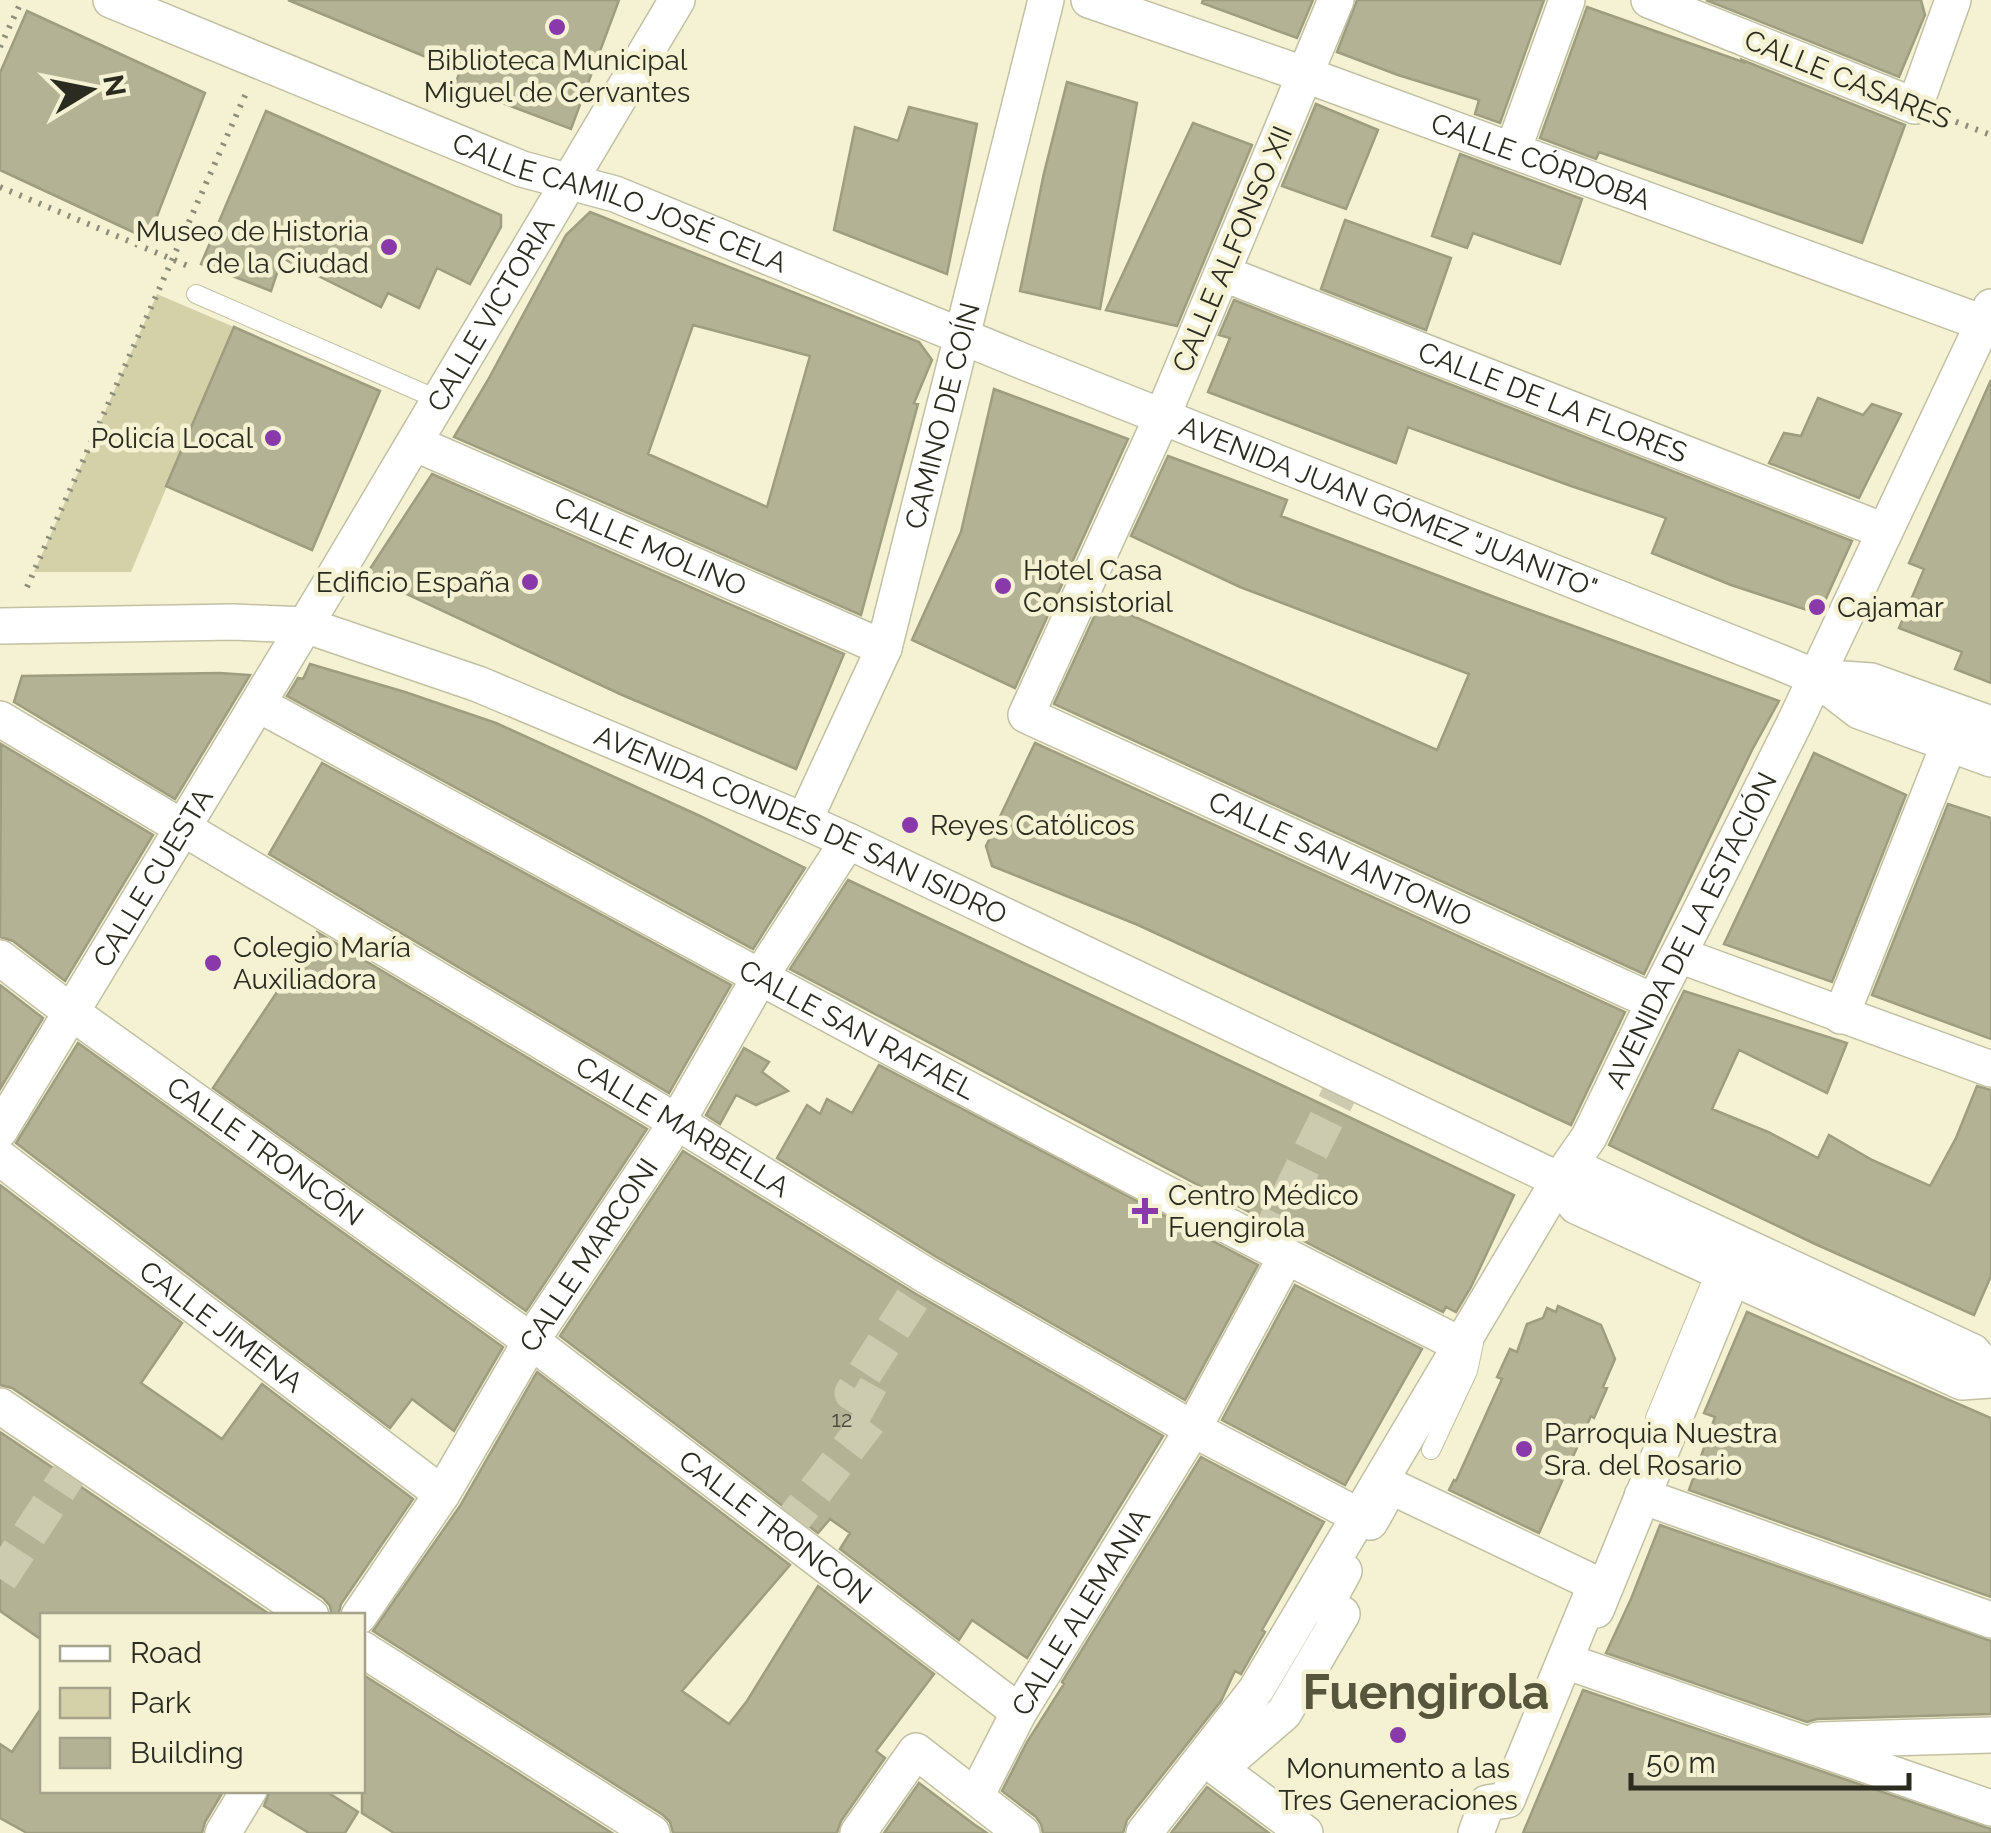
<svg xmlns="http://www.w3.org/2000/svg" width="1991" height="1833" viewBox="0 0 1991 1833" font-family="Raleway,sans-serif">
	<style>
		.green { fill: #d4d1a9 }
		.building { fill: #b4b295; stroke: #9e9d80; stroke-width: 2.5; fill-rule: evenodd }
		.lines { fill: none; stroke-linecap: round; stroke-linejoin: round }
		.street-tunnel { stroke: #cccaaf; stroke-width: 35; stroke-dasharray: 35 18; stroke-linecap: butt }
		.lane-casing { stroke: #c2c0a3; stroke-width: 20 }
		.street-casing { stroke: #c2c0a3; stroke-width: 38 }
		.path { stroke: #8e8d78; stroke-width: 6; stroke-dasharray: 2.5 8; stroke-linecap: butt }
		.lane { stroke: #fff; stroke-width: 18 }
		.street { stroke: #fff; stroke-width: 35 }
		.poi-dot { fill: #8939a9; stroke: #f4f2d3; stroke-width: 4 }
		.labels { text-anchor: middle; stroke-width: 9; stroke-linejoin: round; paint-order: stroke }
		.number-label { font-size: 22px; fill: #4e4d3d }
		.poi-label { font-size: 28px; fill: #2c2b20; stroke: #f4f2d3; text-anchor: start }
		.street-label { font-size: 28px; fill: #2c2b20; stroke: #f4f2d3 }
		.town-label { font-size: 48px; font-weight: bold; fill: #57553b; stroke: #f4f2d3 }
	</style>
	<rect width="100%" height="100%" fill="#f4f2d3"/>
	<!-- green -->
	<path class="green" d="M157 294 234 327 131 572H34Z"/>
	<!-- building -->
	<path class="building" d="M288 0H619L571 129 455 85 460 71Z
		M1203 0H1313L1297 38 1202 3Z
		M1357 0H1544L1500 123 1475 114 1479 100 1398 75 1337 52Z
		M1706 0H1921L1925 15 1899 77Z
		M1587 7 1743 62 1742 60 1905 125 1862 243 1599 152 1596 159 1540 138Z
		M27 11 205 93 148 239 0 170V73Z
		M1067 82 1137 103 1100 309 1020 291 1044 173Z
		M1316 104 1378 130 1346 209 1282 186Z
		M909 107 977 124 947 274 834 230 855 127 898 141Z
		M266 111 501 215V227L470 284 437 268 419 308 388 293 381 307 282 258 271 291 201 264Z
		M1193 123 1252 145 1177 326 1106 310Z
		M1460 154 1582 199 1560 264 1473 233 1467 248 1432 236Z
		M590 212 919 342 932 360 914 403 918 404 861 615 454 437 488 380 566 235ZM693 325 810 356 767 507 648 454Z
		M1345 220 1451 258 1426 330 1321 289Z
		M1234 300 1852 541 1819 614 1731 585 1652 553 1666 518 1571 486 1408 427 1396 463 1208 392 1230 338 1219 335Z
		M234 327 380 391 312 550 166 486Z
		M1991 380V683L1955 669 1962 652 1899 628 1924 569 1909 563Z
		M994 389 1128 439 1015 688 912 640 961 532Z
		M1818 398 1863 415 1872 404 1901 414 1859 498 1769 463 1784 433 1801 436Z
		M1168 456 1287 500 1281 516 1497 598 1779 701 1752 750 1644 974 1054 704 1101 602 1437 750 1469 674 1240 587 1131 536Z
		M432 474 844 654 796 769 620 694 366 575Z
		M310 664 405 692 496 723 700 816 805 868 753 949 287 696 298 678 303 679Z
		M220 673 250 675 175 799 14 702 22 676Z
		M1035 743 1625 1012 1571 1125 1138 925 992 866 986 846Z
		M1 744 153 835 65 981 13 941 0 937Z
		M1814 753 1906 795 1832 982 1724 944Z
		M322 763 731 985 669 1093 269 854Z
		M1948 804 1991 818V1039L1872 995Z
		M848 880 1514 1195 1471 1287 1456 1312 1446 1307 1443 1312 1319 1249 790 969Z
		M317 932 647 1129 526 1311 213 1088Z
		M0 985 43 1018 0 1089Z
		M1684 991 1847 1043 1827 1093 1739 1050 1712 1109 1768 1132 1818 1158 1829 1135 1872 1160 1930 1186 1956 1138 1977 1086 1991 1090V1276L1974 1315 1813 1243 1609 1145Z
		M78 1043 503 1347 454 1431 412 1399 390 1428 16 1143Z
		M744 1048 769 1062 762 1072 788 1091 756 1105 736 1095 720 1124 706 1115Z
		M879 1065 1258 1265 1185 1400 938 1258 777 1158 807 1105 820 1114 827 1099 852 1113Z
		M683 1151 916 1294 1163 1436 1027 1658 972 1620 959 1640 840 1549 850 1533 830 1519 818 1533 560 1336Z
		M0 1185 182 1323 141 1383 222 1439 262 1384 413 1499 341 1604 338 1616H332L330 1606 323 1598 12 1388 0 1385Z
		M1295 1285 1422 1349 1345 1485 1222 1420Z
		M1558 1306 1601 1325 1615 1359 1603 1387 1607 1388 1594 1418 1591 1416 1539 1533 1449 1490 1454 1480 1456 1481 1502 1379 1497 1377 1510 1349 1517 1352 1527 1324 1543 1318 1547 1308 1556 1312Z
		M1747 1312 1991 1418V1597L1689 1490 1715 1417 1704 1413Z
		M537 1372 790 1565 682 1691 729 1724 747 1701 818 1586 934 1674 876 1751 885 1758 841 1821 837 1833H673L670 1822 663 1815 373 1631 460 1506Z
		M0 1432 272 1616H42V1640L0 1611Z
		M1201 1457 1324 1522 1262 1630 1265 1632 1241 1674 1235 1671 1221 1701 1127 1820 1123 1833H1043L1041 1824 1036 1817 1002 1791 1027 1742 1064 1684 1062 1682Z
		M1660 1525 1991 1641V1714L1817 1719 1807 1722 1606 1653 1631 1599Z
		M362 1674 612 1833H394L362 1813Z
		M1583 1690 1991 1829V1833H1523Z
		M42 1707V1790H224L205 1822 202 1833H27L0 1818V1744L12 1752Z
		M919 1783 975 1825 987 1833H884Z
		M1207 1787 1269 1833H1171Z
		M270 1790H324L358 1812 345 1833H309L264 1806Z"/>
	<g class="lines">
		<!-- street-tunnel -->
		<path class="street-tunnel" d="M1264 1246 1346 1080
			M783 1533 879 1408 852 1393 927 1276
			M0 1579 78 1460"/>
		<!-- lane casing -->
		<g class="lane-casing">
			<path id="lane" d="M196 294 439 400
				M1655 1418 1716 1270
				M1431 1450 1468 1371 1474 1343"/>
		</g>
		<!-- street casing -->
		<g class="street-casing">
			<g id="street">
				<path id="s1" d="M111 0 522 169 615 194 1022 361 1779 662 1815 677 1859 711 1991 759"/>
				<path id="s2" d="M1089 0 1306 75 1991 326"/>
				<path id="s3" d="M1336 0 1162 417 1026 715 1654 1002"/>
				<path d="M1649 0 1915 106 1953 0"/>
				<path d="M1513 150 1567 0"/>
				<path id="s4" d="M1222 273 1884 531"/>
				<path id="s5" d="M414 443 884 648"/>
				<path id="s6" d="M0 626 233 622 305 625 478 684 804 821 848 841 1559 1180 1576 1206 1962 1382 1991 1380"/>
				<path d="M1815 677 1871 681 1991 724"/>
				<path id="s7" d="M258 704C657 921 1055 1141 1461 1345"/>
				<path id="s8" d="M0 719 677 1122 927 1276 1193 1429 1370 1522"/>
				<path id="s9" d="M804 821 884 648 1046 0"/>
				<path d="M1679 955 1991 1069"/>
				<path id="s10" d="M0 958 71 1012 531 1341 1019 1712"/>
				<path d="M1841 1016 1949 744"/>
				<path id="s11" d="M0 1130 327 589 677 0"/>
				<path id="s12" d="M0 1158 442 1494"/>
				<path d="M1559 1180 1589 1174 1973 1352 1991 1374"/>
				<path d="M0 1406 311 1616"/>
				<path d="M1642 1496 1991 1620"/>
				<path d="M1373 1517 1390 1486 1596 1584 1507 1800 1487 1803 1476 1833"/>
				<path d="M1596 1610 1732 1278"/>
				<path id="s13" d="M359 1616 442 1494 531 1341 677 1122 760 977 848 841"/>
				<path d="M362 1649 652 1833"/>
				<path d="M1574 1664 1991 1808"/>
				<path d="M1818 1740 1991 1735"/>
				<path id="s14" d="M976 1796 1019 1712 1193 1429 1286 1257"/>
				<path d="M223 1833 249 1790"/>
				<path d="M858 1833 916 1751 1022 1833"/>
				<path id="s15" d="M1144 1833 1256 1690 1559 1180 1589 1137 1654 1002 1697 918 1794 724 1991 307"/>
				<path d="M1305 1833 1219 1769 1284 1713 1342 1614 1325 1606 1344 1571"/>
			</g>
		</g>
		<!-- path -->
		<path class="path" d="M0 47 22 0
			M1946 118 1991 135
			M0 187 193 268
			M27 587 247 91"/>
		<!-- lane -->
		<use href="#lane" class="lane"/>
		<!-- street -->
		<use href="#street" class="street"/>
	</g>
	<!-- markers -->
	<g class="poi-dot">
		<circle cx="557" cy="27" r="10"/>
		<circle cx="389" cy="247" r="10"/>
		<circle cx="273" cy="438" r="10"/>
		<circle cx="530" cy="582" r="10"/>
		<circle cx="1003" cy="586" r="10"/>
		<circle cx="1817" cy="607" r="10"/>
		<circle cx="910" cy="825" r="10"/>
		<circle cx="213" cy="963" r="10"/>
		<path d="M1140 1196h10v10h10v10h-10v10h-10v-10h-10v-10h10z"/>
		<circle cx="1524" cy="1449" r="10"/>
		<circle cx="1398" cy="1735" r="10"/>
	</g>
	<g class="labels">
		<!-- number labels -->
		<g class="number-label">
			<text x="842" y="1427">12</text>
		</g>
		<!-- poi labels -->
		<g class="poi-label">
			<text x="557" y="70" text-anchor="middle">Biblioteca Municipal<tspan x="557" dy="32">Miguel de Cervantes</tspan></text>
			<text x="369" y="241" text-anchor="end">Museo de Historia<tspan x="369" dy="32">de la Ciudad</tspan></text>
			<text x="253" y="448" text-anchor="end">Policía Local</text>
			<text x="1023" y="580">Hotel Casa<tspan x="1023" dy="32">Consistorial</tspan></text>
			<text x="510" y="592" text-anchor="end">Edificio España</text>
			<text x="1837" y="617">Cajamar</text>
			<text x="930" y="835">Reyes Católicos</text>
			<text x="233" y="957">Colegio María<tspan x="233" dy="32">Auxiliadora</tspan></text>
			<text x="1168" y="1205">Centro Médico<tspan x="1168" dy="32">Fuengirola</tspan></text>
			<text x="1544" y="1443">Parroquia Nuestra<tspan x="1544" dy="32">Sra. del Rosario</tspan></text>
			<text x="1398" y="1778" text-anchor="middle">Monumento a las<tspan x="1398" dy="32">Tres Generaciones</tspan></text>
		</g>
		<!-- street labels -->
		<g class="street-label">
			<text transform="translate(1848 79) rotate(22)" y="10">CALLE CASARES</text>
			<text dy="10" stroke="none"><textPath href="#s2" startOffset="480">CALLE CÓRDOBA</textPath></text>
			<text dy="10" stroke="none"><textPath href="#s1" startOffset="548">CALLE CAMILO JOSÉ CELA</textPath></text>
			<text transform="translate(1232 249) rotate(-67)" y="10">CALLE ALFONSO XII</text>
			<text dy="10" stroke="none"><textPath href="#s11" startOffset="952">CALLE VICTORIA</textPath></text>
			<text dy="10" stroke="none"><textPath href="#s4" startOffset="355">CALLE DE LA FLORES</textPath></text>
			<text dy="10" stroke="none"><textPath href="#s9" startOffset="430">CAMINO DE COÍN</textPath></text>
			<text dy="10" stroke="none"><textPath href="#s1" startOffset="1375">AVENIDA JUAN GÓMEZ "JUANITO"</textPath></text>
			<text dy="10" stroke="none"><textPath href="#s5" startOffset="258">CALLE MOLINO</textPath></text>
			<text dy="10" stroke="none"><textPath href="#s6" startOffset="840">AVENIDA CONDES DE SAN ISIDRO</textPath></text>
			<text dy="10" stroke="none"><textPath href="#s3" startOffset="1125">CALLE SAN ANTONIO</textPath></text>
			<text dy="10" stroke="none"><textPath href="#s11" startOffset="295">CALLE CUESTA</textPath></text>
			<text dy="10" stroke="none"><textPath href="#s15" startOffset="1058">AVENIDA DE LA ESTACIÓN</textPath></text>
			<text dy="10" stroke="none"><textPath href="#s7" startOffset="682">CALLE SAN RAFAEL</textPath></text>
			<text dy="10" stroke="none"><textPath href="#s8" startOffset="795">CALLE MARBELLA</textPath></text>
			<text dy="10" stroke="none"><textPath href="#s10" startOffset="328">CALLE TRONCÓN</textPath></text>
			<text dy="10" stroke="none"><textPath href="#s13" startOffset="428">CALLE MARCONI</textPath></text>
			<text dy="10" stroke="none"><textPath href="#s12" startOffset="278">CALLE JIMENA</textPath></text>
			<text dy="10" stroke="none"><textPath href="#s10" startOffset="962">CALLE TRONCON</textPath></text>
			<text dy="10" stroke="none"><textPath href="#s14" startOffset="212">CALLE ALEMANIA</textPath></text>
		</g>
		<!-- town labels -->
		<g class="town-label">
			<text x="1426" y="1709">Fuengirola</text>
		</g>
	</g>
	<!-- legend -->
	<rect x="40" y="1613" width="325" height="180" fill="#f4f2d3" stroke="#a4a28b" stroke-width="2.5"/>
	<rect x="60" y="1646" width="50" height="15" fill="#ffffff" stroke="#a4a28b" stroke-width="2.5"/>
	<text x="130" y="1663" font-size="30" fill="#2c2b20">Road</text>
	<rect x="60" y="1688" width="50" height="30" fill="#d4d1a9" stroke="#a4a28b" stroke-width="2.5"/>
	<text x="130" y="1713" font-size="30" fill="#2c2b20">Park</text>
	<rect x="60" y="1738" width="50" height="30" fill="#b4b295" stroke="#a4a28b" stroke-width="2.5"/>
	<text x="130" y="1763" font-size="30" fill="#2c2b20">Building</text>
	<!-- north arrow -->
	<g transform="translate(90 90) rotate(80)" stroke="#f4f2d3" stroke-width="8" paint-order="stroke">
	<path d="M0-8L18 38L0 25L-18 38Z" fill="#2c2b20"/>
	<text y="-15" font-size="28" font-weight="bold" text-anchor="middle" fill="#2c2b20">N</text>
	</g>
	<!-- scale -->
	<path d="M1631 1773v15h278v-15" fill="none" stroke="#2c2b20" stroke-width="5"/>
	<text x="1646" y="1773" font-size="30" fill="#2c2b20" stroke="#f4f2d3" stroke-width="8" paint-order="stroke">50 m</text>
</svg>
